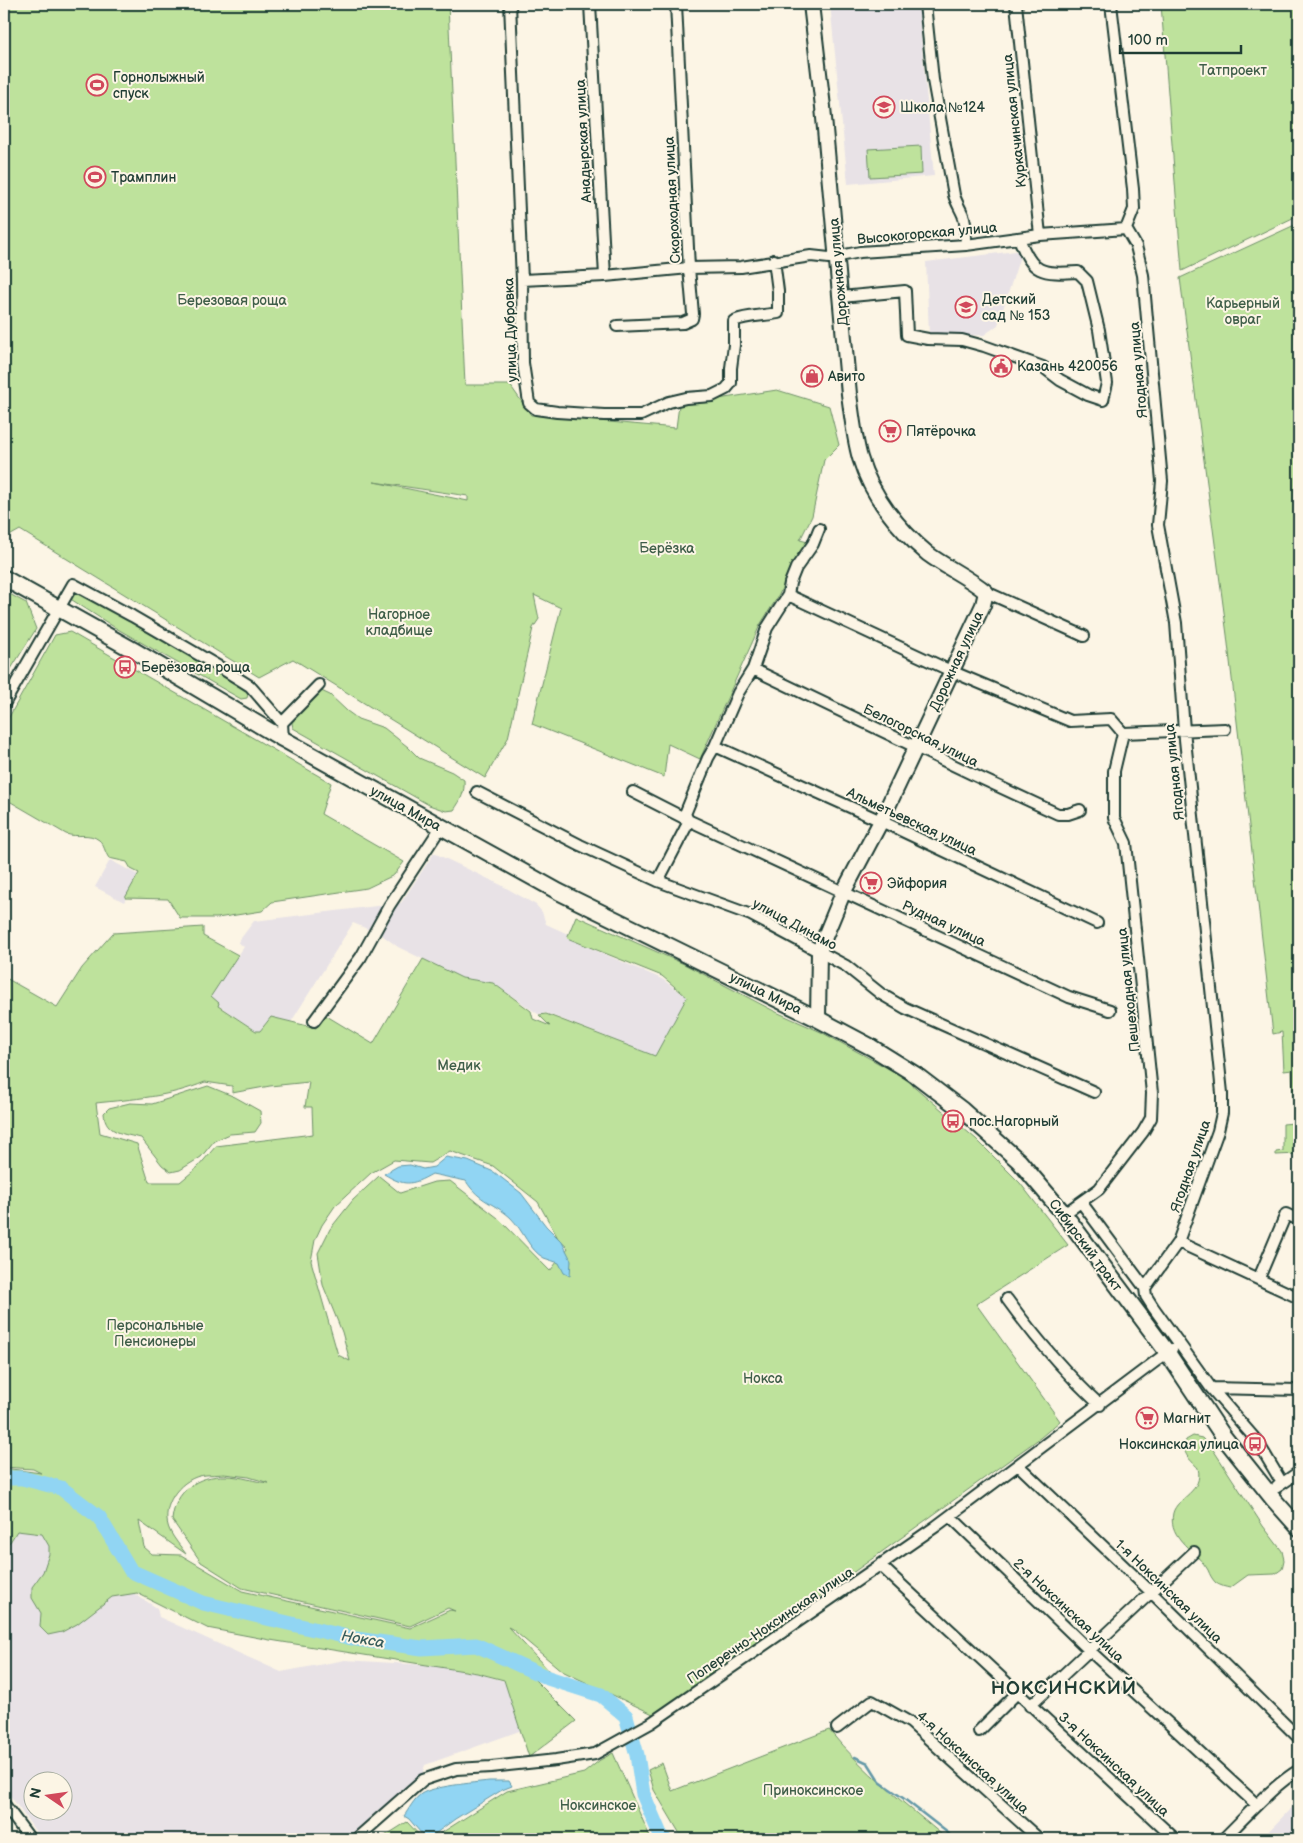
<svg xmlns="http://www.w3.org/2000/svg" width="1303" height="1843" viewBox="0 0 1303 1843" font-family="'Balsamiq Sans',sans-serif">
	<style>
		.built { fill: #e8e2e6; fill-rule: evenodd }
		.green { fill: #bee29c; stroke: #6e9068; fill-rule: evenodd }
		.water { fill: #91d5f3; stroke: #6398a7 }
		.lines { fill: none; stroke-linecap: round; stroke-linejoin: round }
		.stream { stroke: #6398a7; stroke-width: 2.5 }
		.river { stroke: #91d5f3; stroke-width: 15 }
		.street-casing { stroke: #1f3d34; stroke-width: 14 }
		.secondary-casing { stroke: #1f3d34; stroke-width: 18 }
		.primary-casing { stroke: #1f3d34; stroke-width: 19 }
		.street { stroke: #fcf5e5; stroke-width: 10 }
		.secondary { stroke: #fcf5e5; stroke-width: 14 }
		.primary { stroke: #fcf5e5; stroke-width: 15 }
		.labels { text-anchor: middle; stroke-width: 4; stroke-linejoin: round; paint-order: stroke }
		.park-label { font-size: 14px; fill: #3f5e49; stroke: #fcf5e5 }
		.poi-label { font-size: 14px; fill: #1f3d34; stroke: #fcf5e5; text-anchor: start }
		.street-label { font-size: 14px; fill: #1f3d34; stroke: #fcf5e5 }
		.water-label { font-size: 15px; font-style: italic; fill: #365b5a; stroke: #fcf5e5 }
		.district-label { font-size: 19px; font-weight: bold; letter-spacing: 1px; fill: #1f3d34; stroke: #fcf5e5 }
	</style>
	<rect width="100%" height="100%" fill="#fcf5e5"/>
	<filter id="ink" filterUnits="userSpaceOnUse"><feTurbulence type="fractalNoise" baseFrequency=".02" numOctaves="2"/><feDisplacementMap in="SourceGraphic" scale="10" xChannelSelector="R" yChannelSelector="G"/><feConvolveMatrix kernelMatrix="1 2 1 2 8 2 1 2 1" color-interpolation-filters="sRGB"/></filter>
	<g filter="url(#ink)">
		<!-- built -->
		<path class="built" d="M830 4H918L934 176 848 184Z
			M1016 251 1021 253 998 325 984 335 954 336 929 334 926 262Z
			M434 853 501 885 536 905 542 912 546 924 568 934 567 938 662 979 687 997 655 1056 546 1013 538 1014 493 983 462 978 398 947 382 935 353 923 291 1022 271 1017 260 1031H256L218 1005 210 996 244 947 238 942 254 921 401 903Z
			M110 860 138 875 124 902 95 887Z
			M4 1524 44 1531 117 1583 157 1608 159 1617 281 1672 345 1660 426 1665 466 1670 504 1681 522 1730 425 1765 422 1774 346 1839H41L4 1787ZM32 1780H62V1810H32Z
			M1299 1800V1839H1261Z"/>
		<!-- green -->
		<path class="green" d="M4 4H448L465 385H510L531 415 676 428 679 405 777 390 829 406 839 445 824 460 812 516 800 540 808 542 790 568 779 595 760 625 700 759 668 744 664 777 532 724 561 608 534 595 539 619 533 628 508 738 485 778 293 659 259 677 20 530 4 539ZM374 482 468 496V501Z
			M1161 4H1299V215L1182 271Z
			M921 146 922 174 870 177 868 149Z
			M1299 223V1154L1276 1155V1152L1283 1151V1124L1294 1123 1292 1070 1284 1071 1282 1032 1273 1034 1227 635 1180 278Z
			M4 591 26 603 36 629 4 680Z
			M73 591 149 631 159 634 246 689 248 694 247 698 241 699 114 627 69 598Z
			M70 632 331 783 321 814 404 862 394 875 367 888 272 902 262 911 217 918H180L168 899 125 898 139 873 131 869 127 862 109 858C105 853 104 844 99 840 89 832 77 838 66 834L4 798V726L55 635Z
			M315 688 330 695 347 711 358 719 384 728 408 747 419 758 452 772 464 780C465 792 461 800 454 810L446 811 429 805 293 728 290 713Z
			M576 916 684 964 774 1011 821 1032 902 1076 976 1139 1020 1183 1068 1245 976 1304 1060 1421 1040 1438 655 1715 562 1671 512 1629 508 1627 551 1673 534 1679 576 1721 529 1757 504 1680 477 1673 270 1640 207 1628 137 1593 112 1597 77 1624 62 1632 48 1635 40 1627 41 1613 32 1598V1587L43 1572 49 1554V1546L42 1534 17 1531 10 1542 4 1545V1468L41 1473 33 1469 4 1467V977L57 1007 82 968 113 933 203 927V936L238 955 211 996 219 1003 218 1006 256 1031H260L271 1017 316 1028 325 1015 373 1044 423 959 462 978 493 983 531 1011 533 1019 550 1026 539 1015 546 1014 655 1056 687 997 662 976 567 938ZM205 1082 232 1086V1093L270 1086 309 1082 305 1107H312L313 1134 216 1146 198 1167 180 1182H149L137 1144 100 1133 96 1103C133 1099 170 1097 205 1082ZM450 1151 493 1166 538 1202 559 1240 568 1248 550 1271 498 1218 450 1181 434 1182 400 1193 379 1176 353 1200 330 1229 318 1253 323 1285 342 1332 350 1361 338 1355 311 1261 315 1240 322 1225 335 1206 371 1173 394 1160 430 1163ZM224 1474 249 1477 269 1483C255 1482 241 1476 226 1476 197 1475 175 1491 172 1520L201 1562 242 1588 410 1626 448 1608 455 1611 450 1610 410 1628 242 1591 181 1555 152 1554 144 1547 139 1521 186 1554C181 1547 174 1539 170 1531 160 1510 175 1485 196 1477 204 1474 215 1475 224 1474Z
			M208 1086 235 1097 260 1111 261 1123 255 1132 230 1134 214 1141 201 1157 180 1170 171 1172 162 1165 141 1138C124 1134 105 1133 104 1113L109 1108 130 1103 152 1104Z
			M1193 1436 1202 1438 1214 1451 1263 1526 1282 1551 1284 1560 1282 1569 1275 1574 1248 1575 1230 1588C1225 1587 1221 1586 1216 1583 1212 1579 1210 1575 1208 1570 1198 1552 1167 1539 1173 1513 1177 1497 1204 1492 1198 1468 1190 1459 1181 1454 1186 1440Z
			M829 1730C863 1772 906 1804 947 1839H683L654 1790 648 1770 662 1763 672 1791Z
			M613 1753 651 1839H432L507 1791 584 1773 600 1760Z
			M407 1822 423 1839H380Z"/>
		<!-- water -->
		<path class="water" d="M446 1157 468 1161 494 1172 521 1193 546 1226 562 1242 571 1260 570 1276 564 1273 559 1263C554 1261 549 1260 544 1258 529 1250 523 1230 511 1218 495 1203 479 1202 466 1181L432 1174C411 1186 404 1186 384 1174L398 1166 410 1165 423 1169 434 1167Z
			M489 1781H509L512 1786 502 1790 455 1819 428 1839H426L409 1819 404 1816C409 1809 414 1799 421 1794 433 1786 473 1783 489 1781Z"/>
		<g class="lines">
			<!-- stream -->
			<path class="stream" d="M855 1757 868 1763 880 1782 903 1798 948 1833 953 1839"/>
			<!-- river -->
			<path class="river" d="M4 1478H22L61 1488 99 1517 131 1571 203 1603 356 1639 422 1648 476 1645 548 1678 601 1695 626 1716 637 1755 643 1794 660 1834 664 1839"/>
			<!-- street casing -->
			<g class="street-casing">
				<path id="street" d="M510 4 522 280 523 363 529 403 536 409 557 412 604 415H641L669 402 686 398 712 396 726 389 731 383V368L734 345V321C747 315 764 316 778 313V291L774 260
					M590 4 605 276
					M925 4 933 80 954 195C956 202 960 208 963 215 967 223 965 235 966 245
					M1016 4 1040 235
					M1111 4 1133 189 1134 209 1126 229 1136 246 1143 275 1162 481 1158 525 1176 623 1184 730 1222 1093V1113L1218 1131 1178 1242 1145 1288 1146 1296 1153 1307 1211 1388 1257 1441 1282 1483
					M522 280 605 276 689 268 741 267 811 256 829 258 860 252 966 245 1040 235 1126 229
					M841 297 905 291 907 335 928 339 962 340 984 346 1043 367 1060 380 1088 395 1103 400 1107 383 1099 330 1087 281 1078 272C1042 274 1032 274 1019 238
					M617 326 683 323 692 319 693 314 689 268 676 4
					M986 592 1084 636
					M788 595 951 671 1070 721 1111 719 1123 733 1225 729
					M753 669 976 776 1058 814H1068L1080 810
					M4 704 73 584 132 616 218 666 250 686 282 723 283 739
					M282 723 319 685
					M715 746 881 821 1097 923
					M477 792 580 845 658 881 751 915 846 966 881 994 905 1008 1094 1092
					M633 792 688 820 1069 997 1110 1010
					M658 881 686 827 688 820 685 814 708 758 715 746 738 693 753 669 767 628 788 595 790 583 796 568 813 544 819 529
					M314 1021 361 957 389 906 441 827
					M1081 1202 1145 1288
					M1064 1214 1099 1189 1143 1132 1151 1118 1152 1093 1126 843 1114 818V771L1123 733
					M1178 1242 1299 1298
					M1259 1278 1286 1214 1299 1220
					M1007 1299C1036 1339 1063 1371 1100 1405
					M1211 1388 1299 1390
					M1018 1465 1151 1592 1299 1738
					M1277 1487 1299 1472
					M950 1516 1089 1650 1257 1805
					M881 1566 1175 1839
					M1030 1706 1194 1552
					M837 1728 872 1701 911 1723 1039 1839
					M979 1731 1017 1693
					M4 1804 30 1839
					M356 1839 423 1780 456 1769 491 1767 556 1760 595 1754 651 1723 935 1527 1172 1349
					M1223 1839C1245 1818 1273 1785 1299 1770"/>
			</g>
			<!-- secondary casing -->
			<g class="secondary-casing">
				<path id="secondary" d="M811 4 823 107 849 394C852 415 854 437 860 458 871 495 899 530 928 554 947 568 968 577 986 592L983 605 881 821 843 893 819 951 818 1019"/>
			</g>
			<!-- primary casing -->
			<g class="primary-casing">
				<path id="primary" d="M4 578 133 650 283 739 559 892 818 1019 871 1047 916 1075 962 1110 1019 1161 1064 1214 1167 1352 1223 1436 1274 1500 1299 1528"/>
			</g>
			<!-- street -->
			<use href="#street" class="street"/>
			<!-- secondary -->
			<use href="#secondary" class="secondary"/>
			<!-- primary -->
			<use href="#primary" class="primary"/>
		</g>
	</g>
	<!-- icons -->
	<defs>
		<g id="stadium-ring" transform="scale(1.125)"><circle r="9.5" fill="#fcf5e5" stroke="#d1495b" stroke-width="1.5"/><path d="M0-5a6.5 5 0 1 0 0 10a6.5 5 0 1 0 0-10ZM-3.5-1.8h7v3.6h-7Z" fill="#d1495b"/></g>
		<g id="school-ring" transform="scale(1.125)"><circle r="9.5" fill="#fcf5e5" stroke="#d1495b" stroke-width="1.5"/><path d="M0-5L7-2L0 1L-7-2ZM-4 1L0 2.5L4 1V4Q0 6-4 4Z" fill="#d1495b"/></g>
		<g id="civic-ring" transform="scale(1.125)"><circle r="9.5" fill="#fcf5e5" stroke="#d1495b" stroke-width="1.5"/><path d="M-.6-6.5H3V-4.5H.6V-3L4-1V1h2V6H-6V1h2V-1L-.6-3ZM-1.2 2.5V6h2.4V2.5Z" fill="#d1495b"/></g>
		<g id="shop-ring" transform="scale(1.125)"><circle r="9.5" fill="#fcf5e5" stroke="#d1495b" stroke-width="1.5"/><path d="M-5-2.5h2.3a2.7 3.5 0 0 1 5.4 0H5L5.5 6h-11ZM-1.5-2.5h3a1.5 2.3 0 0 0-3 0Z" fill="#d1495b"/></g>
		<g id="supermarket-ring" transform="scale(1.125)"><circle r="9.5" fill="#fcf5e5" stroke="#d1495b" stroke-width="1.5"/><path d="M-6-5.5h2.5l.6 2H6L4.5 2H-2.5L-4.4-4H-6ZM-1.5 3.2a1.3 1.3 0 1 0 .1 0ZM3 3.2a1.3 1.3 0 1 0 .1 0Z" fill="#d1495b"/></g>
		<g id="bus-ring" transform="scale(1.125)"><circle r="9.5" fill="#fcf5e5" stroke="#d1495b" stroke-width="1.5"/><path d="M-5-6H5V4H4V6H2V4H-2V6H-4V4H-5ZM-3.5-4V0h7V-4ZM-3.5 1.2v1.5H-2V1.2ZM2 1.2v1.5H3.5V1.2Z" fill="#d1495b"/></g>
	</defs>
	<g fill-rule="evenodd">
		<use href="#stadium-ring" x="97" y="85"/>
		<use href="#school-ring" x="884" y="107"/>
		<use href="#stadium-ring" x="95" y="177"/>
		<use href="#school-ring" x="966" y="307"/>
		<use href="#civic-ring" x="1001" y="366"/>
		<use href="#shop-ring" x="812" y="376"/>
		<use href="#supermarket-ring" x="890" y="431"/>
		<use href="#bus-ring" x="125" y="667"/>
		<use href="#supermarket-ring" x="871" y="883"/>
		<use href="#bus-ring" x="953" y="1121"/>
		<use href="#supermarket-ring" x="1147" y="1418"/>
		<use href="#bus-ring" x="1255" y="1444"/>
	</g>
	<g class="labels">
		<!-- park labels -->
		<g class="park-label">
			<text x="1233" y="75">Татпроект</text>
			<text x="232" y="305">Березовая роща</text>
			<text x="1243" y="308">Карьерный<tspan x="1243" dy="16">овраг</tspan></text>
			<text x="667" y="553">Берёзка</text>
			<text x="399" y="619">Нагорное<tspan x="399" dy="16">кладбище</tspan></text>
			<text x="459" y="1070">Медик</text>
			<text x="155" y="1330">Персональные<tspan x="155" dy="16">Пенсионеры</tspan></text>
			<text x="763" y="1383">Нокса</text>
			<text x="813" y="1795">Приноксинское</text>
			<text x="598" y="1810">Ноксинское</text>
		</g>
		<!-- poi labels -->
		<g class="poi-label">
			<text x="113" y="82">Горнолыжный<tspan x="113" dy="16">спуск</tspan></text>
			<text x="900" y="112">Школа №124</text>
			<text x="111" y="182">Трамплин</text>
			<text x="982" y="304">Детский<tspan x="982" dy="16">сад № 153</tspan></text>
			<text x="1017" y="371">Казань 420056</text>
			<text x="828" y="381">Авито</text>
			<text x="906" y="436">Пятёрочка</text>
			<text x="141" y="672">Берёзовая роща</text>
			<text x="887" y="888">Эйфория</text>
			<text x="969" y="1126">пос.Нагорный</text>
			<text x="1163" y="1423">Магнит</text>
			<text x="1239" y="1449" text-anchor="end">Ноксинская улица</text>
		</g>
		<!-- street labels -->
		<g class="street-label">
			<text transform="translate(1014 121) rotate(-96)" y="5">Куркачинская улица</text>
			<text transform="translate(583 141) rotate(-93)" y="5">Анадырская улица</text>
			<text transform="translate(672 200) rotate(-93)" y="5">Скороходная улица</text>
			<text transform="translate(927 233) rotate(-5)" y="5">Высокогорская улица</text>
			<text transform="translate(838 272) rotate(-95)" y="5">Дорожная улица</text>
			<text transform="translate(510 330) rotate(-92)" y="5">улица Дубровка</text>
			<text transform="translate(1138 370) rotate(-95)" y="5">Ягодная улица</text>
			<text transform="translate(956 661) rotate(-65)" y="5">Дорожная улица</text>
			<text transform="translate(921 735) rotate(26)" y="5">Белогорская улица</text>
			<text transform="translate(1174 772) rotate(-96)" y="5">Ягодная улица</text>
			<text transform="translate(406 808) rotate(29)" y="5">улица Мира</text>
			<text transform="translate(912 821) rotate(25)" y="5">Альметьевская улица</text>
			<text transform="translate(944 923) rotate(25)" y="5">Рудная улица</text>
			<text transform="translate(795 924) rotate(28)" y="5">улица Динамо</text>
			<text transform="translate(1128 990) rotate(-96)" y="5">Пешеходная улица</text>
			<text transform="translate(766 993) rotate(26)" y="5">улица Мира</text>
			<text transform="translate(1190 1166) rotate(-71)" y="5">Ягодная улица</text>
			<text transform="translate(1086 1245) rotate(53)" y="5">Сибирский тракт</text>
			<text transform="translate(1169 1591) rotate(44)" y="5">1-я Ноксинская улица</text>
			<text transform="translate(1069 1610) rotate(43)" y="5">2-я Ноксинская улица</text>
			<text transform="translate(770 1625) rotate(-34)" y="5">Поперечно-Ноксинская улица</text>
			<text transform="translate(973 1762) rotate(42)" y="5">4-я Ноксинская улица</text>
			<text transform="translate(1114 1764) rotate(43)" y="5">3-я Ноксинская улица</text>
		</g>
		<!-- water labels -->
		<g class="water-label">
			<text transform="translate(363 1639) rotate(10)" y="5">Нокса</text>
		</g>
		<!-- district labels -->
		<g class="district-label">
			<text x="1064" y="1694">НОКСИНСКИЙ</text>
		</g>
	</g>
	<!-- margin -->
	<rect width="1303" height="1843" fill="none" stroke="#fcf5e5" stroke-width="20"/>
	<rect x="10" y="10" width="1283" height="1823" fill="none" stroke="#1f3d34" stroke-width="2" filter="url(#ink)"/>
	<!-- north arrow -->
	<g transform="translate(48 1796) rotate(283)"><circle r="24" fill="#fcf5e5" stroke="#a4ab9e"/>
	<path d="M0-4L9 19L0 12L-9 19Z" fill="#d1495b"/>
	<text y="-8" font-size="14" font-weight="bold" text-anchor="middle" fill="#1f3d34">N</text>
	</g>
	<!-- scale -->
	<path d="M1120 45v8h121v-8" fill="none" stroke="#1f3d34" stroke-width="2.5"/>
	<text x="1128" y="45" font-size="15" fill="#1f3d34" stroke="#fcf5e5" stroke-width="4" paint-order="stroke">100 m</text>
</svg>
